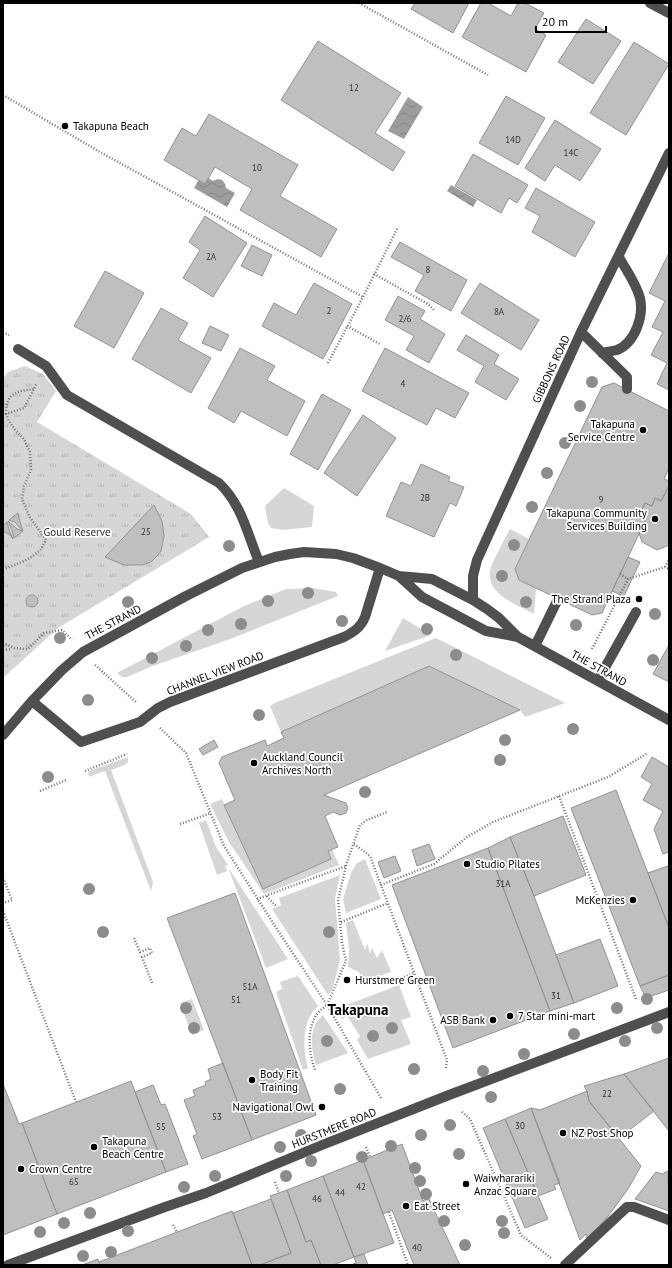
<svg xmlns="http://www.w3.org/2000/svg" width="672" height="1268" viewBox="0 0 672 1268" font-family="'PT Sans',sans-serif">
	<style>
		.green { fill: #d6d6d6 }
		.park { fill: url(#park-tufts) }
		.water { fill: url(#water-waves) }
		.building { fill: #bfbfbf; stroke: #939393 }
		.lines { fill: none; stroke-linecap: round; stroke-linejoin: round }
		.path { stroke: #717171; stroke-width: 2.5; stroke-dasharray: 1 2; stroke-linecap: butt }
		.minor { stroke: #4f4f4f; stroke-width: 10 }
		.tree { fill: #8c8c8c }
		.poi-dot { fill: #000; stroke: #fff; stroke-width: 1.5 }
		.labels { text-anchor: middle; stroke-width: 3.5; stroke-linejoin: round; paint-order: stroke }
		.number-label { font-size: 9px; fill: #303030 }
		.poi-label { font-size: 11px; fill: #000; stroke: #fff; text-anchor: start }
		.street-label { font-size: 11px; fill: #000; stroke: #fff }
		.park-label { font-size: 11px; fill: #2d2d2d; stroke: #fff }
		.district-label { font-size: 15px; font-weight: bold; fill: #000; stroke: #fff }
	</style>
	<defs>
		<pattern id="park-tufts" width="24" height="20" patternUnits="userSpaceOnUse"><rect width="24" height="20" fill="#d6d6d6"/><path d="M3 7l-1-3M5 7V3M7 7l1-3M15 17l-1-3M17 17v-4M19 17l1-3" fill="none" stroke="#b6b6b6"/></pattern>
		<pattern id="water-waves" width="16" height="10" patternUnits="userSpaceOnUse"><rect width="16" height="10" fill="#9d9d9d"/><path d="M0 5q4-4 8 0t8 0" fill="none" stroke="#858585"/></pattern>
	</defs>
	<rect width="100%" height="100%" fill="#fff"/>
	<!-- green -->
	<path class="green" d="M284 488 314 506 312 527 283 530 271 528 268 523 265 506Z
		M510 529 529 539 515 569 519 580 536 588 534 614C518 605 487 595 490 572 491 563 505 539 510 529Z
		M313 588 336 592 338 596 233 638 150 667 127 677H122L117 673 244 606 286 589Z
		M403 618 431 635 385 651Z
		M436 638 565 703 525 717 520 710 429 666 281 732 270 706 277 702Z
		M128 757V762L125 765 111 770 153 882 151 891 105 771 91 776 89 777 88 772 92 770Z
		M222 799 263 889 331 859 328 851 332 849 339 865 264 894 229 842 210 804Z
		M206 820 216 847 228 865 225 866 227 871 217 875 199 823Z
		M365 859 381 899 346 913 343 899 351 873 357 863Z
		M229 870H230L288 959 266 968Z
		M340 875 335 899 340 960 332 990 328 995 272 909 281 905 279 898Z
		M353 920 365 950 367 943 370 954 372 948 377 958 382 950 391 972 363 982 359 972 348 967 349 949 346 923Z
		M298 976 318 1006C302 1020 302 1048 308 1068L303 1070 276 992 282 989 280 982Z
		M399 985 411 1017 401 1020 411 1044 368 1059 357 1040 360 1036 347 1016 342 1019 336 1009Z
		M192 999 204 1030 192 1035 180 1003Z
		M323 1015 348 1053 316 1065C311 1048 308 1028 323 1015Z"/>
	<!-- park -->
	<path class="park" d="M25 366 43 374 56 391 37 422 191 514 209 537 58 628 3 678V378L8 372Z"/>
	<!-- water -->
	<path class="water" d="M408 97 423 107 404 139 388 131Z
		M202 174 213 181C220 177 225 180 226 188L235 193 227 207 194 188Z
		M451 185 477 200 473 207 447 191Z"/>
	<!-- building -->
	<path class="building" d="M415 3H469L453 33 411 9Z
		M481 3H488L511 16 518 3H525L544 13 535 29 546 35 526 72 462 37Z
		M586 19 621 41 593 84 558 62Z
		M318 41 401 93 375 133 405 152 393 171 281 100Z
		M634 42 669 64 626 135 590 113Z
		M506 96 545 118 518 165 479 143Z
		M209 114 298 165 280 196 337 229 321 257 240 210 252 189 215 167 205 184 164 160 182 128 196 136Z
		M555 120 601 149 580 181 555 165 545 181 525 168Z
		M473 154 528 185 517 203 509 198 501 213 455 186Z
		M536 188 595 222 575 257 532 232 540 216 525 208Z
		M205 216 247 243 213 297 183 278 200 250 189 242Z
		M400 242 467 280 451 311 415 291 424 275 391 257Z
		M252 245 272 255 262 276 241 266Z
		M668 255 669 256V390L657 384 667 363 651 355 663 332 652 327 665 301 649 293Z
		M105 271 144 293 114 348 74 326Z
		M314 283 352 304 323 359 262 326 274 303 296 315Z
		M480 283 539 320 521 350 461 313Z
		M398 296 425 311 420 319 445 334 429 363 406 350 414 336 385 320Z
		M161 308 188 323 178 340 211 358 191 393 132 359Z
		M210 326 229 335 221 351 202 343Z
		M466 335 499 355 494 364 519 379 506 400 475 382 484 366 457 350Z
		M240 348 275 366 267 380 305 401 287 436 241 411 234 423 208 408Z
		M385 348 469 393 455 418 436 408 427 425 362 391Z
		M614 383 669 411V468L664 479 669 481V486L661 501 655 498 652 506 645 503 638 517 645 521 602 613 592 615 519 580 515 569 602 387Z
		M322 394 351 410 318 470 290 454Z
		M363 415 396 438 357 496 324 473Z
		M421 464 450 477 448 481 464 487 456 506 450 503 434 537 386 516 401 482 411 486Z
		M669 486V545L657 550 642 542 639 533 645 521 638 517 645 503 652 506 655 498 661 501Z
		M154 505 162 521 164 536 161 551 156 557 151 562 142 565H124L105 557Z
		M18 513 20 522 23 531 15 522 9 520Z
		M8 521 17 529 23 531 14 538 12 530Z
		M7 522 9 530 13 539 9 534 3 531V526Z
		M628 557 640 562 624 596 612 591Z
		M26 601a6 6 0 1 1 12 0a6 6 0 1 1-12 0Z
		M669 645V682L653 674Z
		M429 666 520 710 324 795 346 803 348 808 346 813 340 815 333 812 325 816 338 847 328 851 331 859 263 889 224 805 235 800 219 763 222 757 265 740 267 746 284 738 281 732Z
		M214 740 218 747 203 755 199 749Z
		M652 757 669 767V852L663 854 654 829 663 811 643 800 652 784 641 777Z
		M616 790 669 928V975L640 986 571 808Z
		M563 816 586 875 534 896 510 837Z
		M510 837 534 896 574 1003 550 1011 488 848Z
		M429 844 435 859 417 866 412 850Z
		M488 848 550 1011 453 1048 392 885Z
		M395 856 401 871 384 878 378 862Z
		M668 866 669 869V928L648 873Z
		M235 893 316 1115 252 1140 167 918Z
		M600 939 618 986 574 1003 556 955Z
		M669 975V990L646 998 640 986Z
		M669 1058V1131L624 1074Z
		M223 1063 252 1140 202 1159 193 1136 197 1134 184 1100 195 1096 193 1090 206 1085 205 1082 211 1079 208 1069Z
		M624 1074 654 1111 619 1138 589 1101 587 1091 584 1086Z
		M131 1081 166 1172 57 1214 22 1123Z
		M3 1084 19 1124 22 1123 57 1214 3 1235Z
		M153 1085 161 1105 165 1104 188 1164 166 1172 135 1092Z
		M587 1091 589 1101 641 1166 628 1189 606 1219 587 1238 586 1234 580 1240 531 1108 540 1110Z
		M531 1108 560 1183 554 1185 556 1189 538 1196 505 1119Z
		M505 1119 548 1219 525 1228 483 1128Z
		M402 1144 423 1201 428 1197 460 1265H414L392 1210 383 1214 363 1160Z
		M363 1160 394 1243 354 1257 323 1176Z
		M668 1171 669 1211 635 1199 656 1172 662 1174Z
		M323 1176 354 1257 333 1265H321L311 1240 306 1242 287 1190Z
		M287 1190 306 1242 311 1240 321 1265H260L291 1253 270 1196Z
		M271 1199 291 1253 260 1265H252L233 1213Z
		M232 1211 252 1265H100L99 1262Z
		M364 1254 368 1265H350L356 1263 354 1257Z
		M98 1259 100 1265H82Z"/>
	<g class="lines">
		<!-- path -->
		<path class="path" d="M359 3 488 75
			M3 95 100 152 363 297
			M374 274 428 304 434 310
			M347 326 380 344
			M3 332 9 335
			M328 363 363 297 398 227
			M6 414C6 393 16 391 34 389
			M665 567 669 559
			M3 569C16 565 32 559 41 549 43 546 44 543 46 540L29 516 22 499 24 486 31 470 30 452 24 439 15 430 9 421 6 414 24 408 37 383
			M620 574 628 579
			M3 643 14 648 28 649 44 633 62 630 72 640
			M592 649 628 579 665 567 669 569
			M3 650 12 649
			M95 665 137 703
			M160 728 186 753 224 846 282 937 327 1005C324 1008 320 1010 317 1014 306 1030 309 1053 315 1070
			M85 771 127 754
			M40 791 66 780
			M559 796 636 999
			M180 824 211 813
			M354 844 370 856 381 885
			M3 878 12 900 3 903
			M267 896 272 902 277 907
			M257 899 346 866
			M3 911 76 1102
			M341 922 388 903
			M134 938 140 952 150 948 152 953 142 957 152 983
			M404 977 414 973
			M446 1068 447 1060 381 885 434 864 467 837 493 822 608 777 648 753
			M381 1098 327 1005 346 961 342 943 338 900 347 862 360 825 367 820 387 812
			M462 1112 470 1119 521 1235 551 1258
			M366 1147 370 1157
			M275 1182 279 1193
			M389 1212 408 1265
			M173 1225 177 1232"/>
		<!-- minor -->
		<path class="minor" d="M650 3 669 13
			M581 332 627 377V389
			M18 349 46 366 67 395 219 483C242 505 247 533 259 562
			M602 353C607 352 613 351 617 350 635 343 644 316 640 298 636 283 626 270 619 257
			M399 576 432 579 473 600 487 609 499 618 518 637 669 720
			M473 600V576L477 560 581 332 669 153
			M535 646 558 599
			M598 680 636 612
			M32 701 81 742 140 722 158 708 170 702 344 637C354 632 361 627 365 617L380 568
			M3 735 32 701 62 670 83 652 186 596 242 568 275 557 290 554 304 552 336 554 353 558 380 568 399 576 422 597 486 631 518 637
			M8 1265 165 1207 206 1193 322 1145 449 1095 669 1012
			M565 1265 627 1207H634L669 1220"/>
	</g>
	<!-- trees -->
	<g class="tree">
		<circle cx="592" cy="382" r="6"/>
		<circle cx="580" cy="406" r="6"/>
		<circle cx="565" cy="443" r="6"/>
		<circle cx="547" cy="473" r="6"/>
		<circle cx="532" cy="507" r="6"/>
		<circle cx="514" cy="545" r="6"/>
		<circle cx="229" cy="546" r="6"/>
		<circle cx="502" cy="576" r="6"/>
		<circle cx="308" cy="593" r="6"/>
		<circle cx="268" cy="601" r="6"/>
		<circle cx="128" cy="602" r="6"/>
		<circle cx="526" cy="602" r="6"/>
		<circle cx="655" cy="614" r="6"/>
		<circle cx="342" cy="621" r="6"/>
		<circle cx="241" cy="624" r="6"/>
		<circle cx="576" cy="625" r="6"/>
		<circle cx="427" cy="629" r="6"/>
		<circle cx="208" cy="630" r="6"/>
		<circle cx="60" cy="638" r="6"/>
		<circle cx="186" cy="646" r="6"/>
		<circle cx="456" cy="655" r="6"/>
		<circle cx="152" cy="658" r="6"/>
		<circle cx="653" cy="660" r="6"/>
		<circle cx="88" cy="700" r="6"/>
		<circle cx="259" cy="715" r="6"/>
		<circle cx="573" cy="729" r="6"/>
		<circle cx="505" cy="740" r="6"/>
		<circle cx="500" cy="760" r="6"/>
		<circle cx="48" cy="777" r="6"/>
		<circle cx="365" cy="792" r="6"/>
		<circle cx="89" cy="889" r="6"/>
		<circle cx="103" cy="932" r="6"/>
		<circle cx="329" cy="932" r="6"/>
		<circle cx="647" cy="999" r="6"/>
		<circle cx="186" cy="1008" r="6"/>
		<circle cx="617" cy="1008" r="6"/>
		<circle cx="367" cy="1011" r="6"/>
		<circle cx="194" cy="1028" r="6"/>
		<circle cx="392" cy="1028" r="6"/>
		<circle cx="657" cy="1028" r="6"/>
		<circle cx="574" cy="1034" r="6"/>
		<circle cx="373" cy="1036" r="6"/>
		<circle cx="327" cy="1041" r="6"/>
		<circle cx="625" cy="1041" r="6"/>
		<circle cx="524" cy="1054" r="6"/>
		<circle cx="414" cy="1069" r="6"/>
		<circle cx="483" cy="1071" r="6"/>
		<circle cx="340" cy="1089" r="6"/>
		<circle cx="491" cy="1097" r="6"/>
		<circle cx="450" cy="1125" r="6"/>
		<circle cx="301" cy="1135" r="6"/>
		<circle cx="421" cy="1135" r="6"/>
		<circle cx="391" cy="1146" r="6"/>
		<circle cx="280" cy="1147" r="6"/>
		<circle cx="459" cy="1154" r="6"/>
		<circle cx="362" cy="1157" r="6"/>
		<circle cx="311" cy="1161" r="6"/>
		<circle cx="415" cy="1168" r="6"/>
		<circle cx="215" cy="1176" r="6"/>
		<circle cx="286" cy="1176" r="6"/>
		<circle cx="420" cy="1181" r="6"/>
		<circle cx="184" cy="1187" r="6"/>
		<circle cx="426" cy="1194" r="6"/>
		<circle cx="90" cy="1213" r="6"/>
		<circle cx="444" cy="1221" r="6"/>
		<circle cx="502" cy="1221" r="6"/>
		<circle cx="64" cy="1223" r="6"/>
		<circle cx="128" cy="1231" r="6"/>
		<circle cx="40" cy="1232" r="6"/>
		<circle cx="504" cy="1233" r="6"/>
		<circle cx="465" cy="1245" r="6"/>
		<circle cx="111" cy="1252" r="6"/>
		<circle cx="83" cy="1256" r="6"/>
	</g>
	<!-- markers -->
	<g class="poi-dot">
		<circle cx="65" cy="126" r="4"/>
		<circle cx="643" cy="430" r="4"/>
		<circle cx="655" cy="519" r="4"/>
		<circle cx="639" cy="599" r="4"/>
		<circle cx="254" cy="763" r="4"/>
		<circle cx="467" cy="864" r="4"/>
		<circle cx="633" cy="900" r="4"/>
		<circle cx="347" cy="980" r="4"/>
		<circle cx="510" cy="1016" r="4"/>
		<circle cx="493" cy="1020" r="4"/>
		<circle cx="252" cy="1080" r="4"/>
		<circle cx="322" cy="1107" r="4"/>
		<circle cx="563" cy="1133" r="4"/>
		<circle cx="94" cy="1147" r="4"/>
		<circle cx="21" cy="1169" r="4"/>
		<circle cx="466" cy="1184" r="4"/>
		<circle cx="406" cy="1206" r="4"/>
	</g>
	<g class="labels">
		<!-- number labels -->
		<g class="number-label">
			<text x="354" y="91">12</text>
			<text x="513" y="143">14D</text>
			<text x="571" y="156">14C</text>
			<text x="257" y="171">10</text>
			<text x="211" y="260">2A</text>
			<text x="428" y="273">8</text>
			<text x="329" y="314">2</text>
			<text x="499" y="315">8A</text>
			<text x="405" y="322">2/6</text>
			<text x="403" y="387">4</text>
			<text x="425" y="501">2B</text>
			<text x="601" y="503">9</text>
			<text x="146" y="535">25</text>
			<text x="503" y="887">31A</text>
			<text x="250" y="990">51A</text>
			<text x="556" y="999">31</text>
			<text x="236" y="1003">51</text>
			<text x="607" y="1097">22</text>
			<text x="217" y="1120">53</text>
			<text x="520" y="1129">30</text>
			<text x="161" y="1130">55</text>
			<text x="74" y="1185">65</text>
			<text x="361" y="1190">42</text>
			<text x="340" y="1196">44</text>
			<text x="317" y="1202">46</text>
			<text x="417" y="1251">40</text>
		</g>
		<!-- poi labels -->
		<g class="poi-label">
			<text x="73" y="130">Takapuna Beach</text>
			<text x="635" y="428" text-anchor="end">Takapuna<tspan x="635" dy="13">Service Centre</tspan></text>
			<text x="647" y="517" text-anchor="end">Takapuna Community<tspan x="647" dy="13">Services Building</tspan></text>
			<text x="631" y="603" text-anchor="end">The Strand Plaza</text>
			<text x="262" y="761">Auckland Council<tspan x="262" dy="13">Archives North</tspan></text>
			<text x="475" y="868">Studio Pilates</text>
			<text x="625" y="904" text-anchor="end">McKenzies</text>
			<text x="355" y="984">Hurstmere Green</text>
			<text x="518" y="1020">7 Star mini-mart</text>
			<text x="485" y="1024" text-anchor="end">ASB Bank</text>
			<text x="260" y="1078">Body Fit<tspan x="260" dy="13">Training</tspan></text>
			<text x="314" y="1111" text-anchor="end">Navigational Owl</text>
			<text x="571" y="1137">NZ Post Shop</text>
			<text x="102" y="1145">Takapuna<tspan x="102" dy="13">Beach Centre</tspan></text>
			<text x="29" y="1173">Crown Centre</text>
			<text x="474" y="1182">Waiwharariki<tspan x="474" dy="13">Anzac Square</tspan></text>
			<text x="414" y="1210">Eat Street</text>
		</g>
		<!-- street labels -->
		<g class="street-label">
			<text transform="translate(551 369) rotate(-65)" y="4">GIBBONS ROAD</text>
			<text transform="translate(113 622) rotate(-28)" y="4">THE STRAND</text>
			<text transform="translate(599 668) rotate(29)" y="4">THE STRAND</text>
			<text transform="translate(215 673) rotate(-21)" y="4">CHANNEL VIEW ROAD</text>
			<text transform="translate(334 1128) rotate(-22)" y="4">HURSTMERE ROAD</text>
		</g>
		<!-- park labels -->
		<g class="park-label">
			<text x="77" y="536">Gould Reserve</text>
		</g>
		<!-- district labels -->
		<g class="district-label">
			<text x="358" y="1015">Takapuna</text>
		</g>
	</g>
	<!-- border -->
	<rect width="672" height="1268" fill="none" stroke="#000000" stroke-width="8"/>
	<!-- scale -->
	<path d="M536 26v6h70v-6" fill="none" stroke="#000000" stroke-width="2"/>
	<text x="542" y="26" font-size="12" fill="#000000" stroke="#ffffff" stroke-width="3" paint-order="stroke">20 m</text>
</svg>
